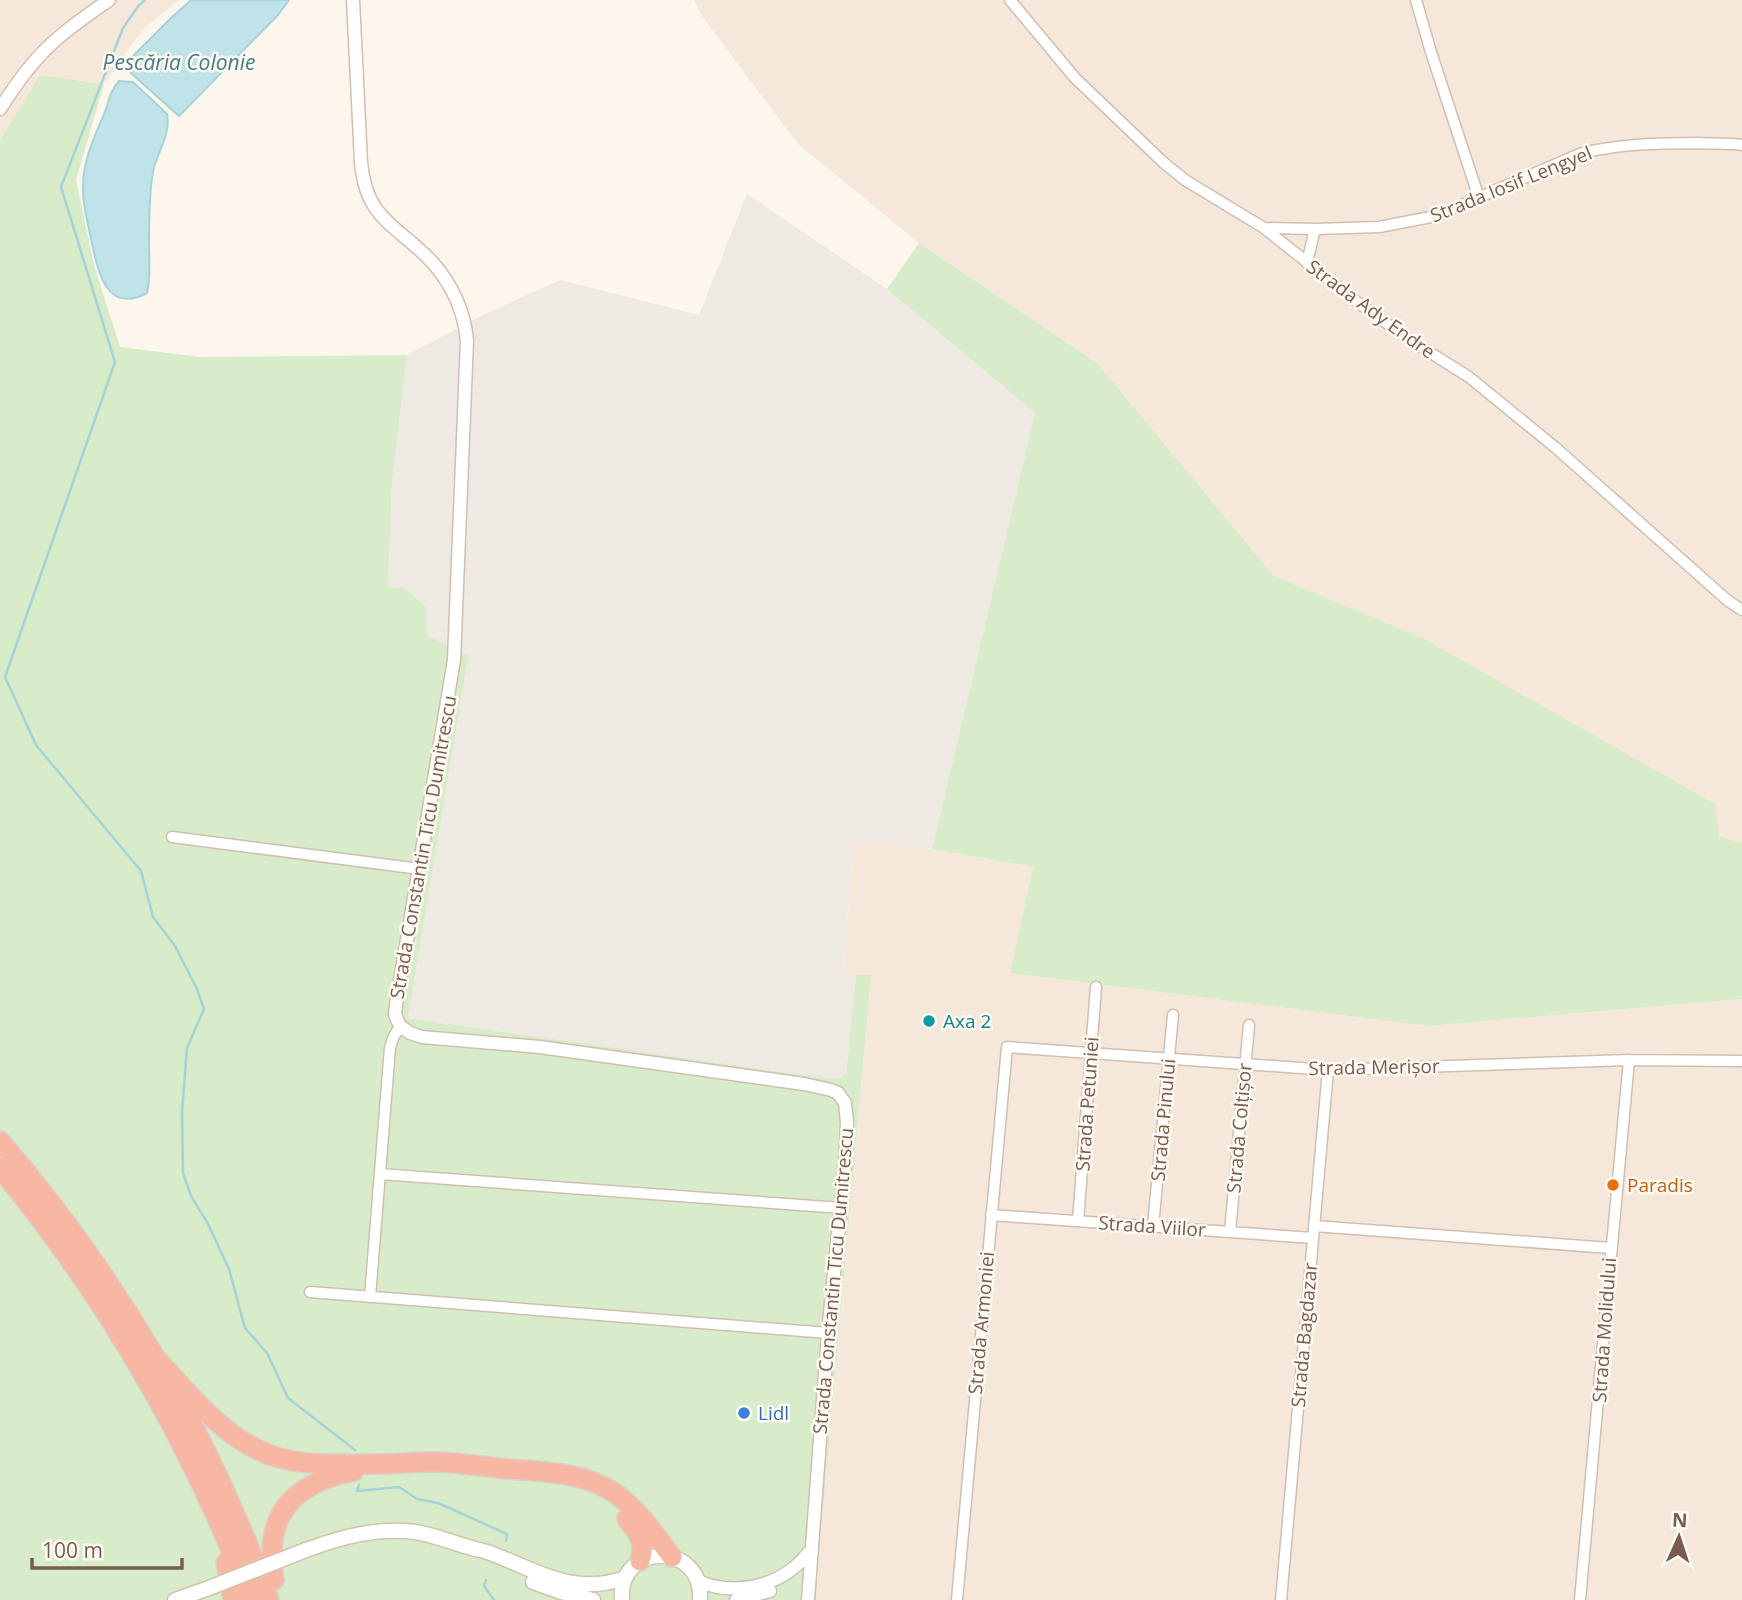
<svg xmlns="http://www.w3.org/2000/svg" width="1742" height="1600" viewBox="0 0 1742 1600" font-family="'Open Sans',sans-serif">
	<style>
		.residential { fill: #f5e8da }
		.industrial { fill: #efe9e4 }
		.green { fill: #d8ecc9 }
		.water { fill: #bfe3e8; stroke: #a5d3da; stroke-width: 2 }
		.lines { fill: none; stroke-linecap: round; stroke-linejoin: round }
		.stream { stroke: #a5d3da; stroke-width: 2.5 }
		.minor-casing { stroke: #d1beb0; stroke-width: 13 }
		.tertiary-casing { stroke: #d1beb0; stroke-width: 15 }
		.secondary-casing { stroke: #d6c0b0; stroke-width: 17 }
		.motorway-casing { stroke: #dad1cd; stroke-width: 22 }
		.minor { stroke: #fff; stroke-width: 10 }
		.tertiary { stroke: #fff; stroke-width: 12 }
		.secondary { stroke: #fff; stroke-width: 14 }
		.motorway { stroke: #f7b7a3; stroke-width: 19 }
		.secondary-bridge-casing { stroke: #d6c0b0; stroke-width: 17; stroke-linecap: butt }
		.secondary-bridge { stroke: #fff; stroke-width: 14 }
		.culture-dot { fill: #0f9aa8; stroke: #fffaf3; stroke-width: 2.5 }
		.food-dot { fill: #e8710a; stroke: #fffaf3; stroke-width: 2.5 }
		.shop-dot { fill: #3f7fe0; stroke: #fffaf3; stroke-width: 2.5 }
		.labels { text-anchor: middle; stroke-width: 5; stroke-linejoin: round; paint-order: stroke }
		.street-label { font-size: 19px; fill: #7a5c4d; stroke: #fffaf3 }
		.culture-label { font-size: 19px; fill: #0d838f; stroke: #fffaf3; text-anchor: start }
		.food-label { font-size: 19px; fill: #c56008; stroke: #fffaf3; text-anchor: start }
		.shop-label { font-size: 19px; fill: #366cbe; stroke: #fffaf3; text-anchor: start }
		.water-label { font-size: 21px; font-style: italic; fill: #437c86; stroke: #fffaf3 }
	</style>
	<rect width="100%" height="100%" fill="#fdf6ec"/>
	<!-- residential -->
	<path class="residential" d="M0 0H179L145 27 104 84 79 80 0 140Z
		M694 0H1742V843L1719 836 1421 637 1274 576 1097 363 919 243 798 144 702 16Z
		M854 838 932 849 1033 867 1010 973 1428 1026 1742 999V1600H815L871 976 843 974Z"/>
	<!-- industrial -->
	<path class="industrial" d="M747 194 887 289 1035 413 932 849 854 839 843 974 856 975 846 1074 841 1078H824L408 1018 467 657 427 635V608L405 588 388 587 392 482 407 355 485 314 560 280 699 315Z"/>
	<!-- green -->
	<path class="green" d="M40 75 104 84 76 180 94 265 120 347 200 357 407 355 392 482 388 587 405 588 427 608V635L468 656 408 1018 824 1078H840L846 1074 856 975H871L815 1600H0V140Z
		M919 243 1097 363 1274 576 1421 637 1715 804 1719 836 1742 843V999L1428 1026 1010 973 1033 867 932 849 1035 413 887 289Z"/>
	<!-- water -->
	<path class="water" d="M191 0H289L277 16 179 116 123 66 171 18Z
		M119 81 133 82 167 114C171 137 156 153 153 172 149 193 149 222 149 244 149 261 151 277 147 293 105 315 98 270 91 239 88 222 82 204 83 186 83 159 96 134 106 109 110 97 110 92 119 81Z"/>
	<g class="lines">
		<!-- stream -->
		<path class="stream" d="M145 0 139 5 123 28 61 187 115 362 5 677 36 745 141 871 153 917 175 946 197 989 204 1009 187 1048 182 1111 183 1173 191 1196 207 1222 229 1269 245 1328 267 1353 288 1398 355 1450
			M359 1485 357 1491 399 1487 417 1499 438 1503 507 1534 506 1541
			M486 1580 484 1586 494 1600"/>
		<!-- minor casing -->
		<g class="minor-casing">
			<path id="minor" d="M1010 0 1075 78 1164 163 1185 180 1264 228 1357 302 1410 340 1469 377 1556 448 1727 600 1742 610
				M1416 0 1431 52 1479 198
				M1264 228 1315 229 1379 227 1436 216 1582 153C1620 144 1658 143 1698 143 1712 144 1727 143 1742 145
				M1307 263 1315 229
				M172 837 420 869
				M380 1174 841 1208
				M991 1215 1313 1238
				M1078 1221 1096 987
				M1153 1226 1173 1015
				M1314 1226 1610 1248
				M1230 1232 1249 1025
				M310 1292 828 1333
				M370 1297 390 1048 393 1038 400 1026
				M957 1600 1007 1047 1328 1070 1629 1060 1742 1061
				M1281 1600 1328 1070
				M1580 1600C1597 1420 1611 1240 1629 1060"/>
		</g>
		<!-- tertiary casing -->
		<g class="tertiary-casing">
			<path id="tertiary" d="M353 0 361 162C366 221 398 225 433 263 453 286 464 311 467 340L454 660 396 1005 395 1015 400 1026 410 1033 422 1037 540 1047 804 1084 831 1090 838 1093 845 1103 847 1123 845 1165 828 1333 808 1600
				M0 109C9 95 18 81 29 68 51 40 80 20 109 0
				M698 1581C730 1595 770 1589 797 1565 802 1561 807 1554 812 1549
				M736 1600 770 1591"/>
		</g>
		<!-- secondary casing -->
		<g class="secondary-casing">
			<path id="secondary" d="M306 1550C341 1537 378 1527 415 1532 435 1535 453 1543 472 1548 477 1550 482 1550 487 1552 536 1569 570 1597 625 1578
				M533 1582 561 1592 593 1600
				M175 1600 209 1588
				M622 1600C617 1542 704 1541 700 1600"/>
		</g>
		<!-- motorway casing -->
		<g class="motorway-casing">
			<path id="motorway" d="M0 1141C116 1275 209 1433 269 1600
				M0 1168C107 1298 191 1443 251 1600
				M154 1356C188 1392 221 1437 270 1455 304 1467 340 1464 375 1464 395 1464 414 1462 434 1462 459 1462 483 1467 508 1469 544 1472 586 1472 616 1494 639 1510 655 1535 672 1557
				M627 1519C638 1532 646 1543 640 1561
				M226 1563 233 1600
				M274 1580C263 1516 292 1483 354 1471"/>
		</g>
		<!-- minor -->
		<use href="#minor" class="minor"/>
		<!-- tertiary -->
		<use href="#tertiary" class="tertiary"/>
		<!-- secondary -->
		<use href="#secondary" class="secondary"/>
		<!-- motorway -->
		<use href="#motorway" class="motorway"/>
		<!-- secondary-bridge casing -->
		<g class="secondary-bridge-casing">
			<path id="secondary-bridge" d="M209 1588 306 1550"/>
		</g>
		<!-- secondary-bridge -->
		<use href="#secondary-bridge" class="secondary-bridge"/>
	</g>
	<!-- markers -->
	<circle class="culture-dot" cx="929" cy="1021" r="7"/>
	<circle class="food-dot" cx="1613" cy="1185" r="7"/>
	<circle class="shop-dot" cx="744" cy="1413" r="7"/>
	<g class="labels">
		<!-- street labels -->
		<g class="street-label">
			<text transform="translate(1511 184) rotate(-22)" y="7">Strada Iosif Lengyel</text>
			<text transform="translate(1371 309) rotate(36)" y="7">Strada Ady Endre</text>
			<text transform="translate(423 847) rotate(-80)" y="7">Strada Constantin Ticu Dumitrescu</text>
			<text transform="translate(1374 1067) rotate(-1)" y="7">Strada Merișor</text>
			<text transform="translate(1087 1104) rotate(-86)" y="7">Strada Petuniei</text>
			<text transform="translate(1163 1120) rotate(-85)" y="7">Strada Pinului</text>
			<text transform="translate(1239 1128) rotate(-85)" y="7">Strada Colțișor</text>
			<text transform="translate(1152 1226) rotate(4)" y="7">Strada Viilor</text>
			<text transform="translate(833 1281) rotate(-85)" y="7">Strada Constantin Ticu Dumitrescu</text>
			<text transform="translate(981 1323) rotate(-85)" y="7">Strada Armoniei</text>
			<text transform="translate(1604 1330) rotate(-86)" y="7">Strada Molidului</text>
			<text transform="translate(1304 1335) rotate(-85)" y="7">Strada Bagdazar</text>
		</g>
		<!-- culture labels -->
		<g class="culture-label">
			<text x="943" y="1028">Axa 2</text>
		</g>
		<!-- food labels -->
		<g class="food-label">
			<text x="1627" y="1192">Paradis</text>
		</g>
		<!-- shop labels -->
		<g class="shop-label">
			<text x="758" y="1420">Lidl</text>
		</g>
		<!-- water labels -->
		<g class="water-label">
			<text x="179" y="70">Pescăria Colonie</text>
		</g>
	</g>
	<!-- north arrow -->
	<g transform="translate(1679 1537) rotate(3)" stroke="#fffaf3" stroke-width="5" paint-order="stroke">
	<path d="M0-5L12 26L0 18L-12 26Z" fill="#7a5c4d"/>
	<text y="-10" font-size="19" font-weight="bold" text-anchor="middle" fill="#7a5c4d">N</text>
	</g>
	<!-- scale -->
	<path d="M32 1558v10h150v-10" fill="none" stroke="#7a5c4d" stroke-width="3.5"/>
	<text x="42" y="1558" font-size="21" fill="#7a5c4d" stroke="#fffaf3" stroke-width="5" paint-order="stroke">100 m</text>
</svg>
